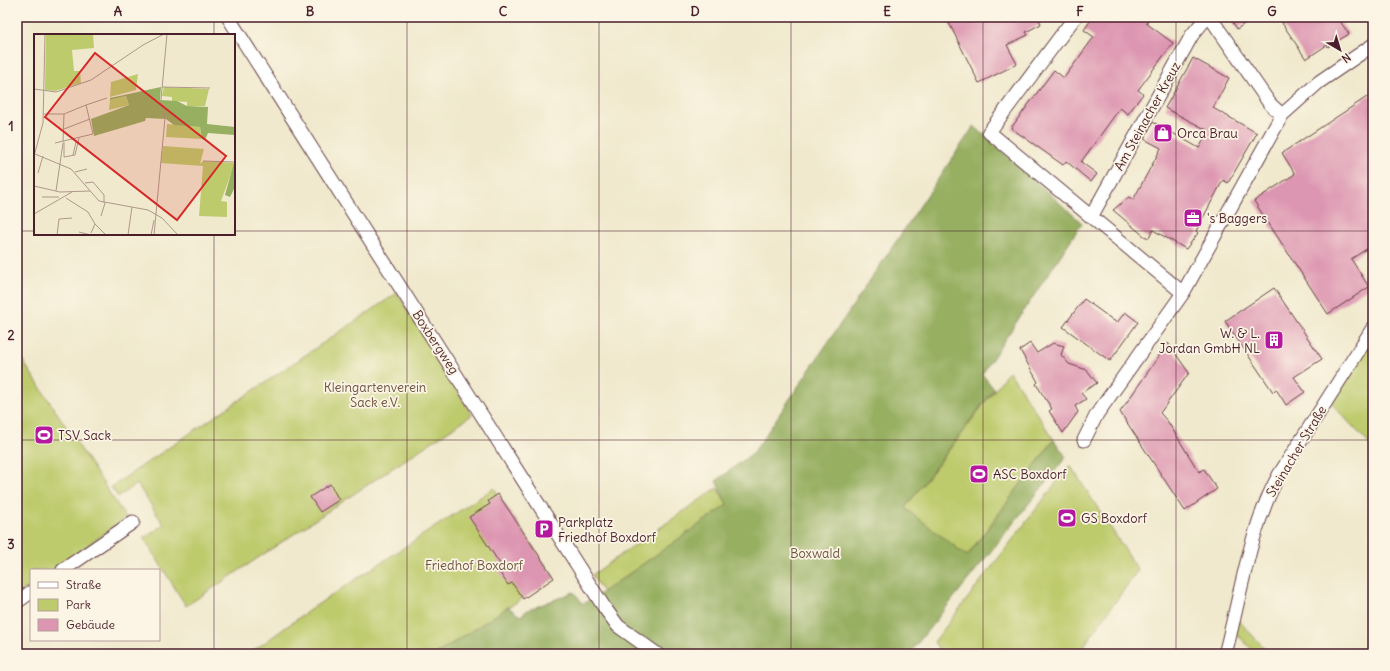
<svg xmlns="http://www.w3.org/2000/svg" width="1390" height="671" viewBox="0 0 1390 671" font-family="Delius,sans-serif">
	<style>
		.green { fill: #becb6d; stroke: #84754c }
		.forest { fill: #96af60; stroke: #706746 }
		.building { fill: #dd96b1 }
		.lines { fill: none; stroke-linecap: round; stroke-linejoin: round }
		.street-casing { stroke: #633d43; stroke-width: 15 }
		.street { stroke: #fff; stroke-width: 13 }
		.grid { fill: none; stroke: #4a1f2b; stroke-width: 1; stroke-opacity: 0.55 }
		.labels { text-anchor: middle; stroke-width: 3.5; stroke-linejoin: round; paint-order: stroke }
		.street-label { font-size: 13px; fill: #4a1f2b; stroke: #fcf5e5 }
		.poi-label { font-size: 13px; fill: #4a1f2b; stroke: #fcf5e5; text-anchor: start }
		.park-label { font-size: 13px; fill: #6d533f; stroke: #fcf5e5 }
		.inset-road { fill: none; stroke: #ae988c; stroke-width: 1 }
		.view { fill: #d62828; fill-opacity: 0.15; stroke: #d62828; stroke-width: 2 }
		.inset-edge { fill: none; stroke: #4a1f2b; stroke-width: 2 }
		.neatline { fill: none; stroke: #4a1f2b; stroke-width: 1.5 }
		.grid-label { font-size: 13px; text-anchor: middle; font-weight: bold; fill: #4a1f2b }
	</style>
	<rect width="100%" height="100%" fill="#fcf5e5"/>
	<filter id="ink" filterUnits="userSpaceOnUse"><feTurbulence type="fractalNoise" baseFrequency=".025" numOctaves="2"/><feDisplacementMap in="SourceGraphic" scale="8" xChannelSelector="R" yChannelSelector="G"/><feConvolveMatrix kernelMatrix="1 2 1 2 8 2 1 2 1" color-interpolation-filters="sRGB"/></filter>
	<filter id="wash" filterUnits="userSpaceOnUse"><feTurbulence type="fractalNoise" baseFrequency=".012" numOctaves="4" result="noise"/><feDisplacementMap in="SourceGraphic" scale="16" xChannelSelector="R" yChannelSelector="G"/><feGaussianBlur stdDeviation="0.9" result="paint"/><feColorMatrix in="noise" values="0 0 0 0 0 0 0 0 0 0 0 0 0 0 0 0 0 1.4 0 .05"/><feComposite in="paint" operator="in"/></filter>
	<g filter="url(#wash)">
		<rect width="100%" height="100%" fill="#f0e9cd"/>
		<!-- green -->
		<path class="green" d="M397 293 472 415 186 606 144 538 164 525 137 484 118 497 111 487Z
			M1373 336V448L1331 403Z
			M17 352 126 518 53 570H31V585L17 595Z
			M1009 371 1054 440 967 556 905 508Z
			M1070 465 1138 570 1078 654H942L934 642Z
			M494 488 554 578 436 654H249L311 609Z
			M717 488 728 505 603 592 592 575Z
			M1238 620 1270 654H1256L1235 632Z"/>
		<!-- forest -->
		<path class="forest" d="M974 126 1082 223 982 374 994 389 905 508 967 556 1054 440 1066 457 909 654H436L508 607 520 616 528 610 574 592 583 604 603 592 727 505 716 481 754 452Z"/>
		<g id="blocks">
			<!-- building -->
			<path class="building" d="M946 17H1038L1041 24 1026 32 1028 35 1007 45 1017 64 979 83Z
				M1093 17H1150L1146 23 1173 43 1138 90 1143 94 1128 114 1120 108 1081 162 1097 174 1091 182 1066 161 1063 165 1011 128 1054 70 1064 78 1094 37 1084 30Z
				M1237 17H1254L1237 29 1232 21Z
				M1290 17H1337L1349 34 1328 47 1327 45 1306 59 1282 23Z
				M1193 58 1229 78 1213 108 1257 133 1228 183 1223 180 1196 231 1198 233 1186 249 1153 230 1149 238 1144 236 1113 210 1129 197 1133 200 1159 152 1161 148 1144 139 1153 122 1199 148 1209 131 1165 108Z
				M1373 93V245L1351 259 1369 287 1328 314 1254 201 1295 174 1282 153Z
				M1274 288 1322 359 1294 377 1305 392 1286 405 1276 389 1273 392 1225 321Z
				M1084 299 1117 323 1125 312 1138 322 1110 361 1063 327Z
				M1030 343 1037 353 1053 343 1064 346 1061 355 1069 364 1087 370 1097 383 1081 393 1086 399 1075 406 1078 412 1063 433 1049 411 1052 409 1036 384 1038 382 1020 350Z
				M1168 343 1189 373 1160 413 1168 422 1199 472 1204 469 1217 489 1185 511 1120 412Z
				M330 484 339 500 320 512 310 497Z
				M498 494 554 578 523 599 512 583 508 585 498 570 502 567 469 517 490 504 488 501Z
				M1068 510 1076 517 1068 525 1061 518Z"/>
		</g>
	</g>
	<g filter="url(#ink)">
		<use href="#blocks" fill-opacity="0" stroke="#633d43" stroke-width="1"/>
		<g class="lines">
			<!-- street casing -->
			<g class="street-casing">
				<path id="street" d="M228 17 604 607 618 626 657 654
					M1075 17 989 132 1183 293 1282 115 1319 82 1373 45
					M1210 17 1270 104 1282 115
					M1091 217 1192 35 1207 17
					M1084 440 1097 414 1183 293
					M63 570 133 522
					M17 602 31 592
					M1225 654C1241 595 1249 530 1279 475L1373 328"/>
			</g>
			<!-- street -->
			<use href="#street" class="street"/>
		</g>
	</g>
	<!-- grid -->
	<path class="grid" d="M214 17V35M407 17V654M599 17V654M791 17V654M983 17V654M1176 17V654M17 231H35M234 231H1373M214 234V654M17 440H1373"/>
	<!-- icons -->
	<defs>
		<g id="shop-square" transform="scale(1)"><rect x="-9" y="-9" width="18" height="18" rx="4" fill="#b5179e" stroke="#fcf5e5"/><path d="M-5-2.5h2.3a2.7 3.5 0 0 1 5.4 0H5L5.5 6h-11ZM-1.5-2.5h3a1.5 2.3 0 0 0-3 0Z" fill="#fff"/></g>
		<g id="office-square" transform="scale(1)"><rect x="-9" y="-9" width="18" height="18" rx="4" fill="#b5179e" stroke="#fcf5e5"/><path d="M-6-3h4V-5.5h4V-3h4V5H-6ZM-1-4.5V-3h2v-1.5ZM-6 0V1H6V0Z" fill="#fff"/></g>
		<g id="building-square" transform="scale(1)"><rect x="-9" y="-9" width="18" height="18" rx="4" fill="#b5179e" stroke="#fcf5e5"/><path d="M-4-6H4V6H1V3H-1V6H-4ZM-2.5-4.3h1.7v1.8h-1.7ZM.8-4.3h1.7v1.8H.8ZM-2.5-1h1.7V.8h-1.7ZM.8-1h1.7V.8H.8Z" fill="#fff"/></g>
		<g id="stadium-square" transform="scale(1)"><rect x="-9" y="-9" width="18" height="18" rx="4" fill="#b5179e" stroke="#fcf5e5"/><path d="M0-5a6.5 5 0 1 0 0 10a6.5 5 0 1 0 0-10ZM-3.5-1.8h7v3.6h-7Z" fill="#fff"/></g>
		<g id="parking-square" transform="scale(1)"><rect x="-9" y="-9" width="18" height="18" rx="4" fill="#b5179e" stroke="#fcf5e5"/><path d="M-3.5-5.5H1a3.5 3.5 0 0 1 0 7H-1V5.5H-3.5ZM-1-3.4V-.6H.8a1.4 1.4 0 0 0 0-2.8Z" fill="#fff"/></g>
	</defs>
	<g fill-rule="evenodd">
		<use href="#shop-square" x="1163" y="133"/>
		<use href="#office-square" x="1193" y="218"/>
		<use href="#building-square" x="1274" y="340"/>
		<use href="#stadium-square" x="44" y="435"/>
		<use href="#stadium-square" x="979" y="474"/>
		<use href="#stadium-square" x="1067" y="518"/>
		<use href="#parking-square" x="544" y="529"/>
	</g>
	<g class="labels">
		<!-- street labels -->
		<g class="street-label">
			<text transform="translate(1147 116) rotate(-61)" y="5">Am Steinacher Kreuz</text>
			<text transform="translate(436 342) rotate(57)" y="5">Boxbergweg</text>
			<text transform="translate(1296 451) rotate(-59)" y="5">Steinacher Straße</text>
		</g>
		<!-- poi labels -->
		<g class="poi-label">
			<text x="1177" y="138">Orca Brau</text>
			<text x="1207" y="223">'s Baggers</text>
			<text x="1260" y="338" text-anchor="end">W. &amp; L.<tspan x="1260" dy="15">Jordan GmbH NL</tspan></text>
			<text x="58" y="440">TSV Sack</text>
			<text x="993" y="479">ASC Boxdorf</text>
			<text x="1081" y="523">GS Boxdorf</text>
			<text x="558" y="527">Parkplatz<tspan x="558" dy="15">Friedhof Boxdorf</tspan></text>
		</g>
		<!-- park labels -->
		<g class="park-label">
			<text x="375" y="392">Kleingartenverein<tspan x="375" dy="15">Sack e.V.</tspan></text>
			<text x="815" y="558">Boxwald</text>
			<text x="474" y="570">Friedhof Boxdorf</text>
		</g>
	</g>
	<!-- overview -->
	<g transform="translate(34 34)">
		<rect width="201" height="201" fill="#f0e9cd"/>
		<path d="M12 0H59L60 14 38 16 40 37H46L47 49 21 57 11 56ZM104 40 102 56 76 63 77 48ZM130 53 175 55 171 72H153V68L138 67V63L128 62ZM92 62 95 71 75 76 76 66ZM133 90 166 93 168 105 132 103ZM129 112 170 115 166 130 169 127 201 129 187 167 193 168V183L165 182 169 132 127 129Z" fill="#becb6d"/>
		<path d="M127 53 126 66 143 67 153 72 174 73 173 90 201 93V101L174 99 171 106 168 105 166 93 140 91 132 85 112 84 111 87 60 102 57 85 95 71 92 62 76 66V64ZM200 129 201 153 196 163 191 161Z" fill="#96af60"/>
		<path class="inset-road" d="M128 53 176 54M0 55 22 58 57 46 109 11 130 0M52 71 73 64M10 80H30L52 71 59 100 21 109M30 95 56 85M29 108 30 80M30 108V123L41 121 45 104M1 120 37 135 65 167 114 176 128 184 144 201M39 121 42 108H45M0 122 9 89 11 0M169 127 201 128M41 138 53 135M4 139 9 122M51 149 59 148 70 161V169M0 152 26 158 56 157M22 157 29 109M8 163H25M32 164 54 178 61 190 57 199M0 180 38 158M67 182 71 169M61 190 71 200M45 198 57 201M23 201 25 185 38 184M94 201 98 173M117 201 120 186M120 201 131 84 127 66 133 0"/>
		<path class="view" d="M61 19 192 122 143 186 11 83Z"/>
		<rect width="201" height="201" class="inset-edge"/>
	</g>
	<!-- margin -->
	<rect width="1390" height="671" fill="none" stroke="#fcf5e5" stroke-width="44"/>
	<!-- legend -->
	<rect x="30" y="569" width="130" height="72" fill="#fcf5e5" stroke="#b59f9b"/>
	<rect x="38" y="582" width="20" height="6" fill="#ffffff" stroke="#b59f9b"/>
	<text x="66" y="589" font-size="12" fill="#4a1f2b">Straße</text>
	<rect x="38" y="599" width="20" height="12" fill="#becb6d" stroke="#b59f9b"/>
	<text x="66" y="609" font-size="12" fill="#4a1f2b">Park</text>
	<rect x="38" y="619" width="20" height="12" fill="#dd96b1" stroke="#b59f9b"/>
	<text x="66" y="629" font-size="12" fill="#4a1f2b">Gebäude</text>
	<!-- north arrow -->
	<g transform="translate(1340 50) rotate(142)" stroke="#fcf5e5" stroke-width="3" paint-order="stroke">
	<path d="M0-3L7 15L0 10L-7 15Z" fill="#4a1f2b"/>
	<text y="-6" font-size="11" font-weight="bold" text-anchor="middle" fill="#4a1f2b">N</text>
	</g>
	<rect x="22" y="22" width="1346" height="627" class="neatline"/>
	<g class="grid-label">
		<text x="118" y="16">A</text>
		<text x="310" y="16">B</text>
		<text x="503" y="16">C</text>
		<text x="695" y="16">D</text>
		<text x="887" y="16">E</text>
		<text x="1080" y="16">F</text>
		<text x="1272" y="16">G</text>
		<text x="11" y="131">1</text>
		<text x="11" y="340">2</text>
		<text x="11" y="549">3</text>
	</g>
</svg>
